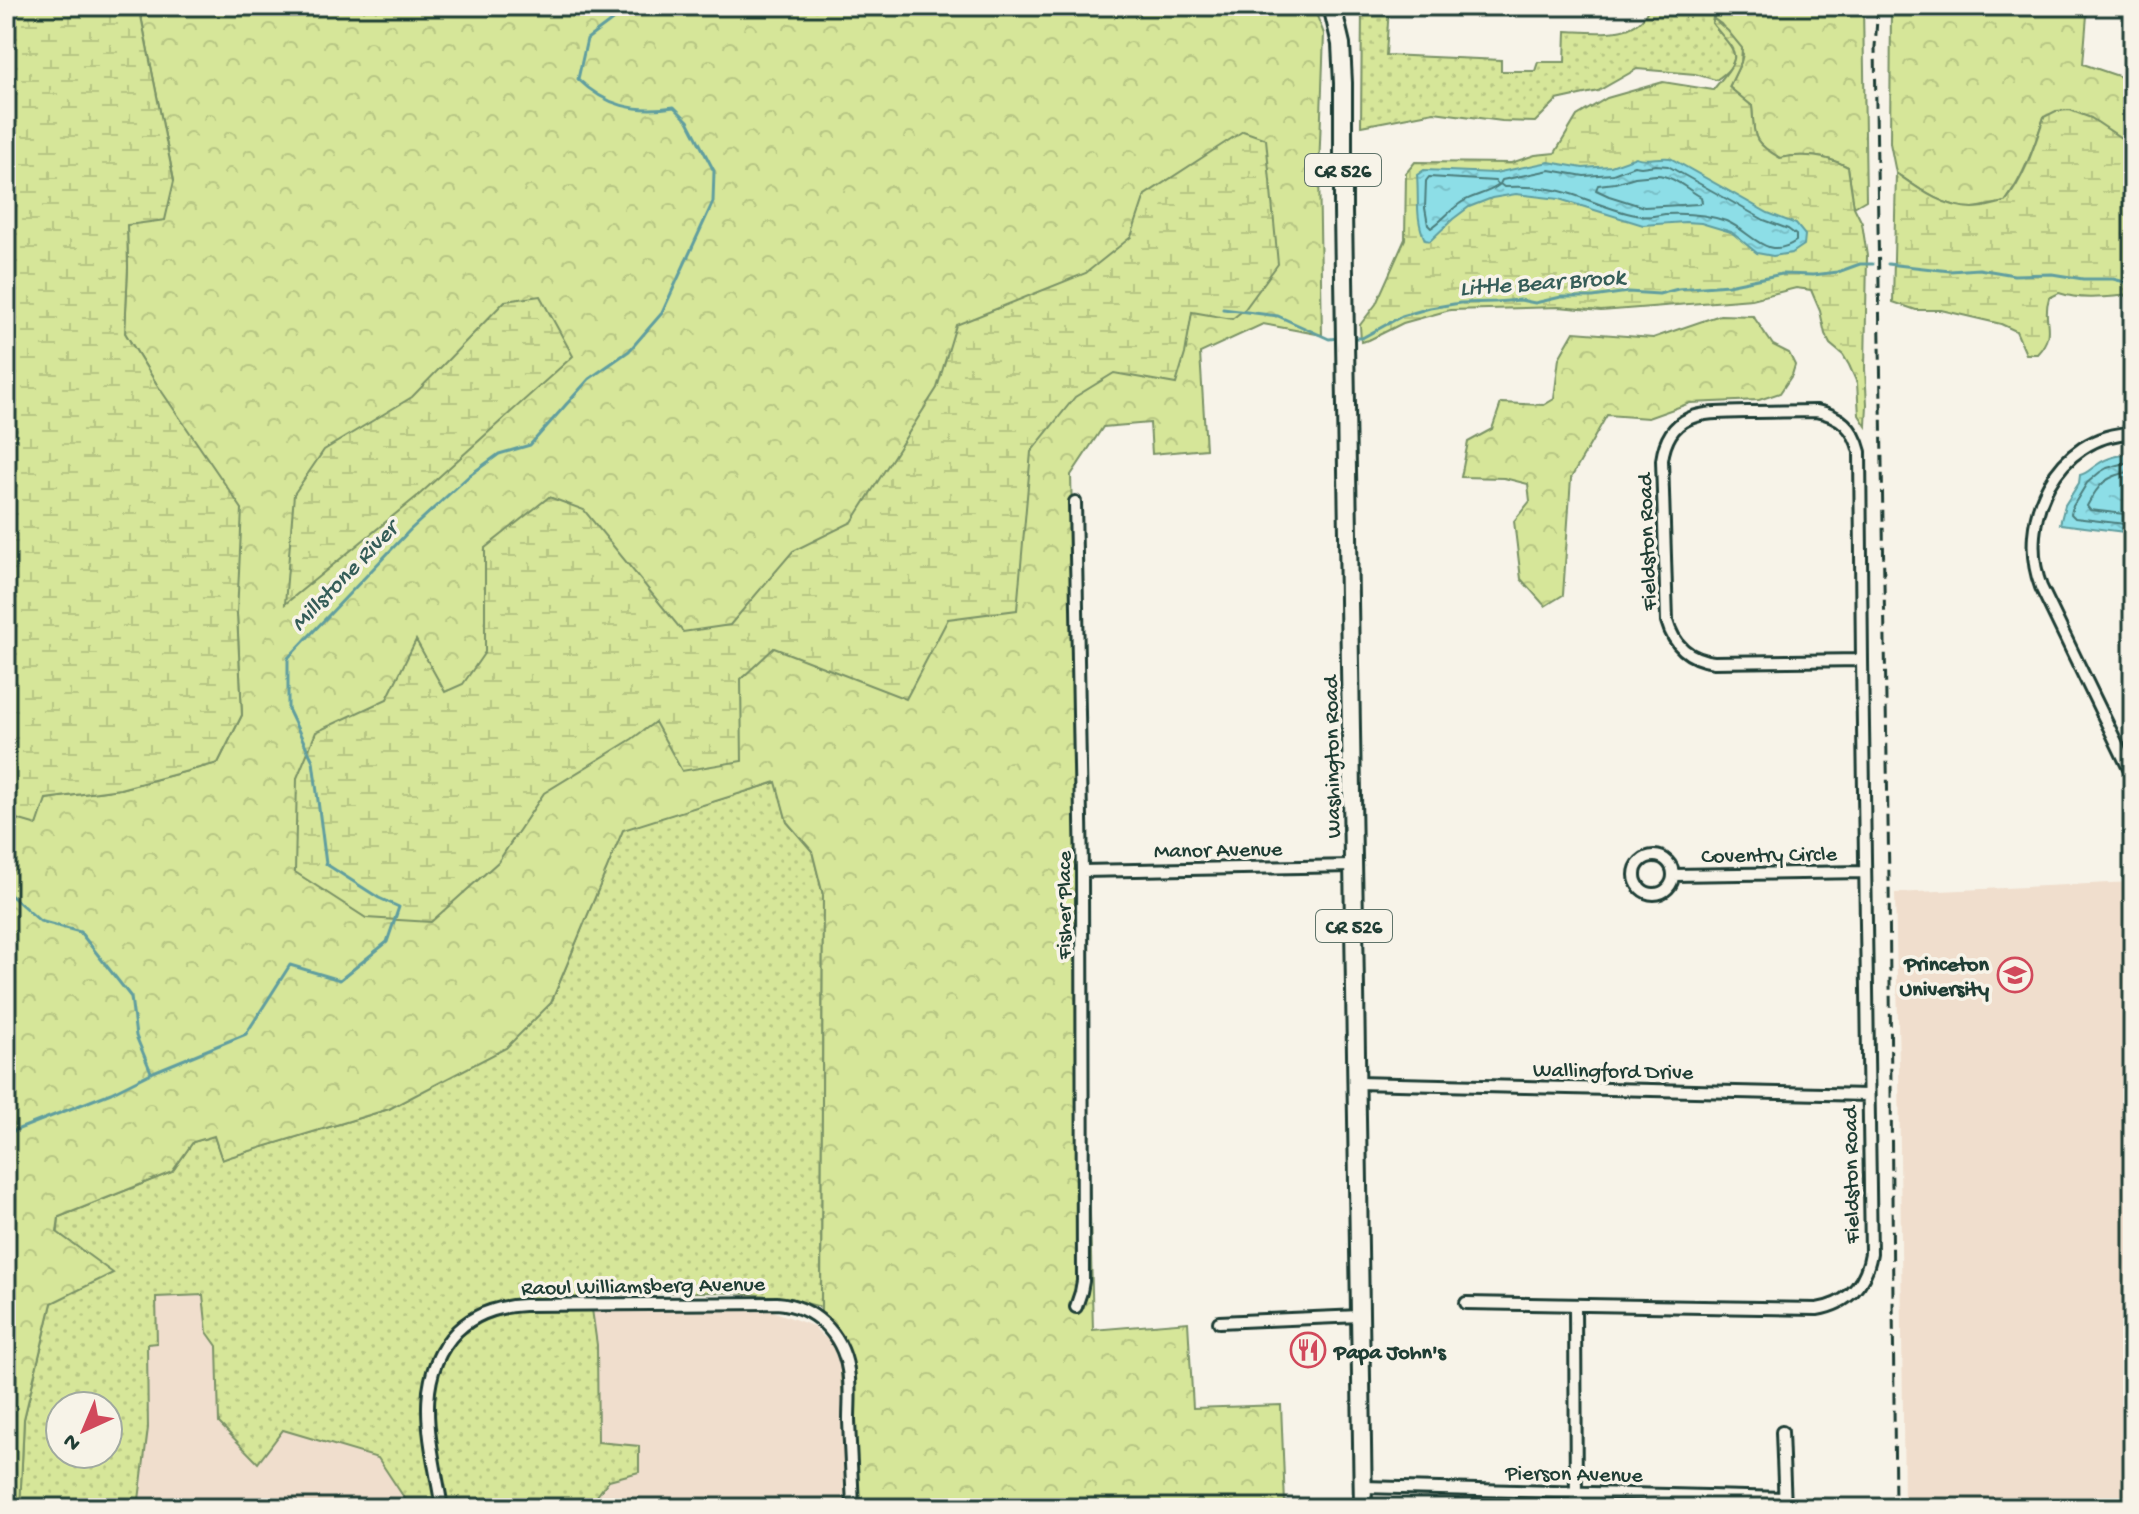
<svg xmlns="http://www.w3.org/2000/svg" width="2139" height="1514" viewBox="0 0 2139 1514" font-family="'Gochi Hand',sans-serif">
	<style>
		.built { fill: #f0decd; fill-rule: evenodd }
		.grass { fill: url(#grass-dots); stroke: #7a9266; stroke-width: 2; fill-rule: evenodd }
		.forest { fill: url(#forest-crowns); stroke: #7a9266; stroke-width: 2 }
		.wetland { fill: url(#wetland-marsh); stroke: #7a9266; stroke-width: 2 }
		.water { fill: url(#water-ripples); stroke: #619e9f; stroke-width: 2 }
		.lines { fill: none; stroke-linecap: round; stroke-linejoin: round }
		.shore { stroke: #4b7d7c; stroke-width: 2 }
		.stream { stroke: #619e9f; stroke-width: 3 }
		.minor-casing { stroke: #1f3d34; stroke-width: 16 }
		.primary-casing { stroke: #1f3d34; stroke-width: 22 }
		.minor { stroke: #f7f3e8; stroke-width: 10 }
		.primary { stroke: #f7f3e8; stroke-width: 16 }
		.rail { stroke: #1f3d34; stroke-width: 3; stroke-dasharray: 12 6; stroke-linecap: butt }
		.labels { text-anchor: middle; stroke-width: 7; stroke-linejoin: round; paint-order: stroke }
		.shield { fill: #f7f3e8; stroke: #60746a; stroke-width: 2 }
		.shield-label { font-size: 20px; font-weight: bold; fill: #1f3d34 }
		.street-label { font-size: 22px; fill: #1f3d34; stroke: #f7f3e8 }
		.poi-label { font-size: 22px; font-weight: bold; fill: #1f3d34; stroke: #f7f3e8; text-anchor: end }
		.water-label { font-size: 24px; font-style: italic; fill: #355d58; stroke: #f7f3e8 }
	</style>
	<defs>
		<pattern id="grass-dots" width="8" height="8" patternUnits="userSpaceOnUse" patternTransform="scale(2)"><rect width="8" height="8" fill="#d6e699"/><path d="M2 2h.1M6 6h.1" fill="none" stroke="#b7c684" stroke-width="1.8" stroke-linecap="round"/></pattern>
		<pattern id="forest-crowns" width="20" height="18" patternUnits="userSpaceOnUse" patternTransform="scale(2)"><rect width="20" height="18" fill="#d6e699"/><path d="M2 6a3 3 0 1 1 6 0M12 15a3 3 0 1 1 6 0" fill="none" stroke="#b7c684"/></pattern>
		<pattern id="wetland-marsh" width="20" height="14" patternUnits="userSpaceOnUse" patternTransform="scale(2)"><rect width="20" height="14" fill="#d6e699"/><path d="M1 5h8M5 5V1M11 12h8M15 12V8" fill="none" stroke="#b7c684"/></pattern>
		<pattern id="water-ripples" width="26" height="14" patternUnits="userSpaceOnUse" patternTransform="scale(2)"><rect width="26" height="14" fill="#8ddee7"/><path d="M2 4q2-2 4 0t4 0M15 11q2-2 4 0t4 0" fill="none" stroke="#79bfc7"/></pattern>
	</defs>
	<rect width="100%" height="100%" fill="#f7f3e8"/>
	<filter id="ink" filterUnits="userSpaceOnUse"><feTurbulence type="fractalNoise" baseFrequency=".0125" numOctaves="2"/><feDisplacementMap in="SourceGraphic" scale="16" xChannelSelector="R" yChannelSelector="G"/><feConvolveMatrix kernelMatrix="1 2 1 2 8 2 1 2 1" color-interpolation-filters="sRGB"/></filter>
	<g filter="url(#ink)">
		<!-- built -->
		<path class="built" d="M2133 882V1508H1904L1899 1067 1895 893Z
			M193 1142 455 1313 762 1307 813 1326 824 1337 839 1341 850 1508H20L52 1303ZM60 1406H108V1454H60Z"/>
		<!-- grass -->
		<path class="grass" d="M1362 6H1389L1386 55 1501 60V71H1535L1538 62H1565L1566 31C1593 32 1640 40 1649 6H1715L1712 23C1729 45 1750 58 1716 80L1695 74 1637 69 1598 91 1557 100 1535 122 1502 121 1434 112 1361 126Z
			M777 782 787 822 812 851 823 895 821 1307C746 1285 666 1293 590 1295L597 1345 598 1442 639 1446V1472L609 1480 588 1508H411L378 1458 283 1430 258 1463 219 1423 217 1346 207 1332 203 1295 156 1297 157 1343 147 1344 148 1428 138 1508H20L24 1419 52 1303 59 1217 172 1172 193 1142 214 1136 222 1159 389 1109 551 1003 623 829ZM60 1406H108V1454H60Z"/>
		<!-- forest -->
		<path class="forest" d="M139 6H1313L1324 34 1319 170 1322 335 1263 324 1200 353 1206 449 1152 454 1150 423 1103 427 1071 475 1093 1330 1188 1322 1193 1408 1281 1405 1285 1504 1230 1508H850L839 1341 821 1315 823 895 812 851 787 822 776 782 623 830 551 1003 506 1048 389 1109 230 1157 222 1160 214 1136 193 1142 172 1172 59 1217 57 1232 113 1273 52 1303 24 1419 20 1508H6V816L37 824 45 799 120 789 218 763 242 715 237 614 156 383 125 333 128 267 127 225 174 181Z
			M1715 6H1863L1866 200 1854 207 1848 167C1828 156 1802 153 1780 158 1751 141 1755 138 1752 106L1729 87 1741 62 1743 54 1721 24 1714 19Z
			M1891 6H2082L2087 15 2083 64 2133 81V146L2116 135 2044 117C2034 147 2024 176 2005 202 1995 204 1983 207 1973 208 1944 208 1919 189 1896 173L1890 143Z
			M1720 315 1753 316 1773 345 1789 353 1795 365 1792 375 1780 393 1759 400 1690 403 1648 418 1607 415 1571 478 1563 595 1545 606 1521 579 1514 521 1530 501 1528 484 1504 478 1461 477 1468 442 1492 429 1501 403 1544 405 1554 399 1559 358 1574 332 1653 338Z"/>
		<!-- wetland -->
		<path class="wetland" d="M6 6H139L174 181 165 220 127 225 128 267 125 333 156 383 242 509 237 614 242 715 218 763 120 789 46 799 37 825 6 816Z
			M1714 19 1728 31 1742 48 1741 62 1729 87 1752 106C1755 138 1751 141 1780 158 1802 153 1828 156 1848 167L1854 207 1862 223 1867 256 1865 369 1867 404 1866 426 1859 415 1857 383 1849 365 1843 355 1830 344 1825 334 1820 311 1811 290 1796 288 1752 299 1601 311 1559 307 1450 310 1403 323 1369 340 1361 342 1360 325 1376 304 1405 239 1406 173 1415 162 1511 163 1535 155 1555 153 1577 116 1607 98 1663 82 1713 90C1744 52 1739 57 1712 23Z
			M2070 110 2091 118 2133 146V295C2106 297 2084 301 2059 293L2049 298C2041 321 2058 332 2037 354H2026L2016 331 2001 324 1941 310H1916L1893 302 1896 173C1919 189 1944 208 1973 208 1983 208 1995 204 2005 202 2025 177 2034 147 2044 117L2056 111Z
			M1243 131 1266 139 1278 264 1245 309 1232 319 1192 312 1185 354 1176 384 1114 373 1075 397 1031 452 1017 610 948 619 906 699 774 648 741 679 742 761 682 771 655 722 632 739 544 793 498 862 431 922 366 918 295 872 297 778 316 732 387 699 416 640 445 692 463 684 485 652V548L549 497 584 510 683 632 730 625 793 551 852 522 937 388 956 325 1086 273 1131 237 1145 195Z
			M540 296 573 356 420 494 285 604 294 494 324 450 412 397 505 301Z"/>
		<!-- water -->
		<path class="water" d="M1636 157C1645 162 1659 156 1670 158L1768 213 1796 224 1805 235 1804 245 1792 253 1773 256 1757 253 1731 232 1701 223 1685 222 1643 225 1559 199 1516 194 1492 198 1469 207 1453 219 1430 241 1425 240C1415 219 1419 198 1417 175L1424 170 1495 173 1549 162 1583 168 1611 166Z
			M2133 453V533L2060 524 2065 505 2079 483 2080 475C2088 473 2091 468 2098 464 2108 457 2121 455 2133 453Z"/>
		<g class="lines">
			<!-- shore -->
			<path class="shore" d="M1656 165 1668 166 1764 220 1788 229 1796 235V241C1766 262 1751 231 1726 221 1706 214 1686 213 1665 214 1657 215 1649 218 1641 216 1618 213 1593 201 1571 194 1550 187 1525 186 1504 187L1500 184 1502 180 1550 170 1584 176 1613 174 1634 166 1641 167Z
				M1656 175C1672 175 1687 189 1701 197L1702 202 1699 204 1644 207 1609 196 1596 190 1598 185 1615 183 1635 177Z
				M1429 177 1495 181 1499 185C1489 193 1474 195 1462 202 1451 209 1442 221 1431 228L1428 225 1425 208 1426 181Z
				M2133 461 2107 468 2100 472 2087 483 2073 506 2071 514 2075 518 2133 525
				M2133 471C2106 476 2099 483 2087 506L2090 510 2133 515"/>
			<!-- stream -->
			<path class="stream" d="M1888 264 1950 271 1979 269 2014 275 2052 274 2083 279H2113L2133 284
				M1223 309 1278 316 1329 339 1339 338
				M1350 338H1362L1402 316 1430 308 1460 303 1495 302 1520 300 1535 303 1561 297H1593L1628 292 1659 294 1678 289 1728 285 1782 274 1813 275 1838 272 1860 264H1873
				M6 891 40 921 80 932 131 997 136 1036 151 1072
				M6 1134 111 1093 151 1073 246 1034 290 965 340 980 387 942 399 907 379 898 326 864 313 761 288 709V658L410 530 470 475 499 454 530 445 589 379 629 351 662 313 713 202 714 171 688 121 674 107C635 113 606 106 578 79L587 39 619 15 616 6"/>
			<!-- minor casing -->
			<g class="minor-casing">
				<path id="minor" d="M1816 411C1840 415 1854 428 1860 452L1862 660 1714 662C1689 659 1674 646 1667 621L1662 460C1669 409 1707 413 1748 412 1770 412 1793 411 1816 411Z
					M2133 433C2056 434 2016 521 2041 587L2133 777
					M1075 502 1082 871 1083 1281 1081 1292 1076 1307
					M1635 875a19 19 0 1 1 38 0a19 19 0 1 1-38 0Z
					M1082 871 1353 866
					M1673 875 1865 872
					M1356 1083 1868 1095
					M1466 1303 1817 1309C1848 1304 1866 1284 1871 1253L1862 660
					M1575 1305 1576 1508
					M1219 1322 1360 1316
					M1782 1432 1785 1508
					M1363 1487 1785 1498
					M442 1508C433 1449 409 1380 457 1331 476 1313 499 1306 525 1305L777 1303C814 1306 842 1333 848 1370 851 1387 849 1404 849 1420 850 1449 852 1479 853 1508"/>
			</g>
			<!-- primary casing -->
			<g class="primary-casing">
				<path id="primary" d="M1332 6 1341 44 1343 83V211L1363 1508"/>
			</g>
			<!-- minor -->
			<use href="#minor" class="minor"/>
			<!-- primary -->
			<use href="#primary" class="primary"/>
			<!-- rail -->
			<path class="rail" d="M1878 6 1875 47 1889 879 1895 1508"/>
		</g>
	</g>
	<!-- icons -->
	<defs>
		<g id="university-ring" transform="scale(1.8)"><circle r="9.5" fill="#f7f3e8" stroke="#d1495b" stroke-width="1.5"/><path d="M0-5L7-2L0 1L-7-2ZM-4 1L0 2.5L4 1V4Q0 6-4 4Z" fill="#d1495b"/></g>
		<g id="restaurant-ring" transform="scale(1.8)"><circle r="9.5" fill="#f7f3e8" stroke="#d1495b" stroke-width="1.5"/><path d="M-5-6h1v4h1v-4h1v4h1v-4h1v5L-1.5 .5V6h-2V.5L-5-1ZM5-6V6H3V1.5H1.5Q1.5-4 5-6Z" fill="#d1495b"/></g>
	</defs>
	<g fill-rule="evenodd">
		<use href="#university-ring" x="2015" y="975"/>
		<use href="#restaurant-ring" x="1308" y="1350"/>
	</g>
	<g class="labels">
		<!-- shield labels -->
		<g class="shield">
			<rect x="1305" y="154" width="76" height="32" rx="6"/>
			<rect x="1316" y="910" width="76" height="32" rx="6"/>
		</g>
		<g class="shield-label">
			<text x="1343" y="177">CR 526</text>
			<text x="1354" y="933">CR 526</text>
		</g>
		<!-- street labels -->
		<g class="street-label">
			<text transform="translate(1645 542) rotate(-92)" y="8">Fieldston Road</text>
			<text transform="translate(1330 757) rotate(-91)" y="8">Washington Road</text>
			<text transform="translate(1218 848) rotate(-1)" y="8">Manor Avenue</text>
			<text transform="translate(1769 853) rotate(-1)" y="8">Coventry Circle</text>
			<text transform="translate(1062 905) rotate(-90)" y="8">Fisher Place</text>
			<text transform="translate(1613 1069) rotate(1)" y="8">Wallingford Drive</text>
			<text transform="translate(1849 1175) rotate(-91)" y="8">Fieldston Road</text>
			<text transform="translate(643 1284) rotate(-1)" y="8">Raoul Williamsberg Avenue</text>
			<text transform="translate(1574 1472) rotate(1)" y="8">Pierson Avenue</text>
		</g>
		<!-- poi labels -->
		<g class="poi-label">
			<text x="1989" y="970">Princeton<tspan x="1989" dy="25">University</tspan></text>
			<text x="1334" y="1358" text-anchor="start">Papa John's</text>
		</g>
		<!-- water labels -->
		<g class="water-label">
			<text transform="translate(1542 281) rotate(-4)" y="8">Little Bear Brook</text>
			<text transform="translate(343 575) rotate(-46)" y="8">Millstone River</text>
		</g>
	</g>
	<!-- margin -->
	<rect width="2139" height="1514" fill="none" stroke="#f7f3e8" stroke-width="32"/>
	<rect x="16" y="16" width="2107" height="1482" fill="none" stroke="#1f3d34" stroke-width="3" filter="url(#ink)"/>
	<!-- north arrow -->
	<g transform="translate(84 1430) rotate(224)"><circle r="38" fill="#f7f3e8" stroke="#a1aaa0" stroke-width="2"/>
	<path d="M0-6L14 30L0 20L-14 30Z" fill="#d1495b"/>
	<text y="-12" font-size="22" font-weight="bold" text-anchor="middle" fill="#1f3d34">N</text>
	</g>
</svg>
